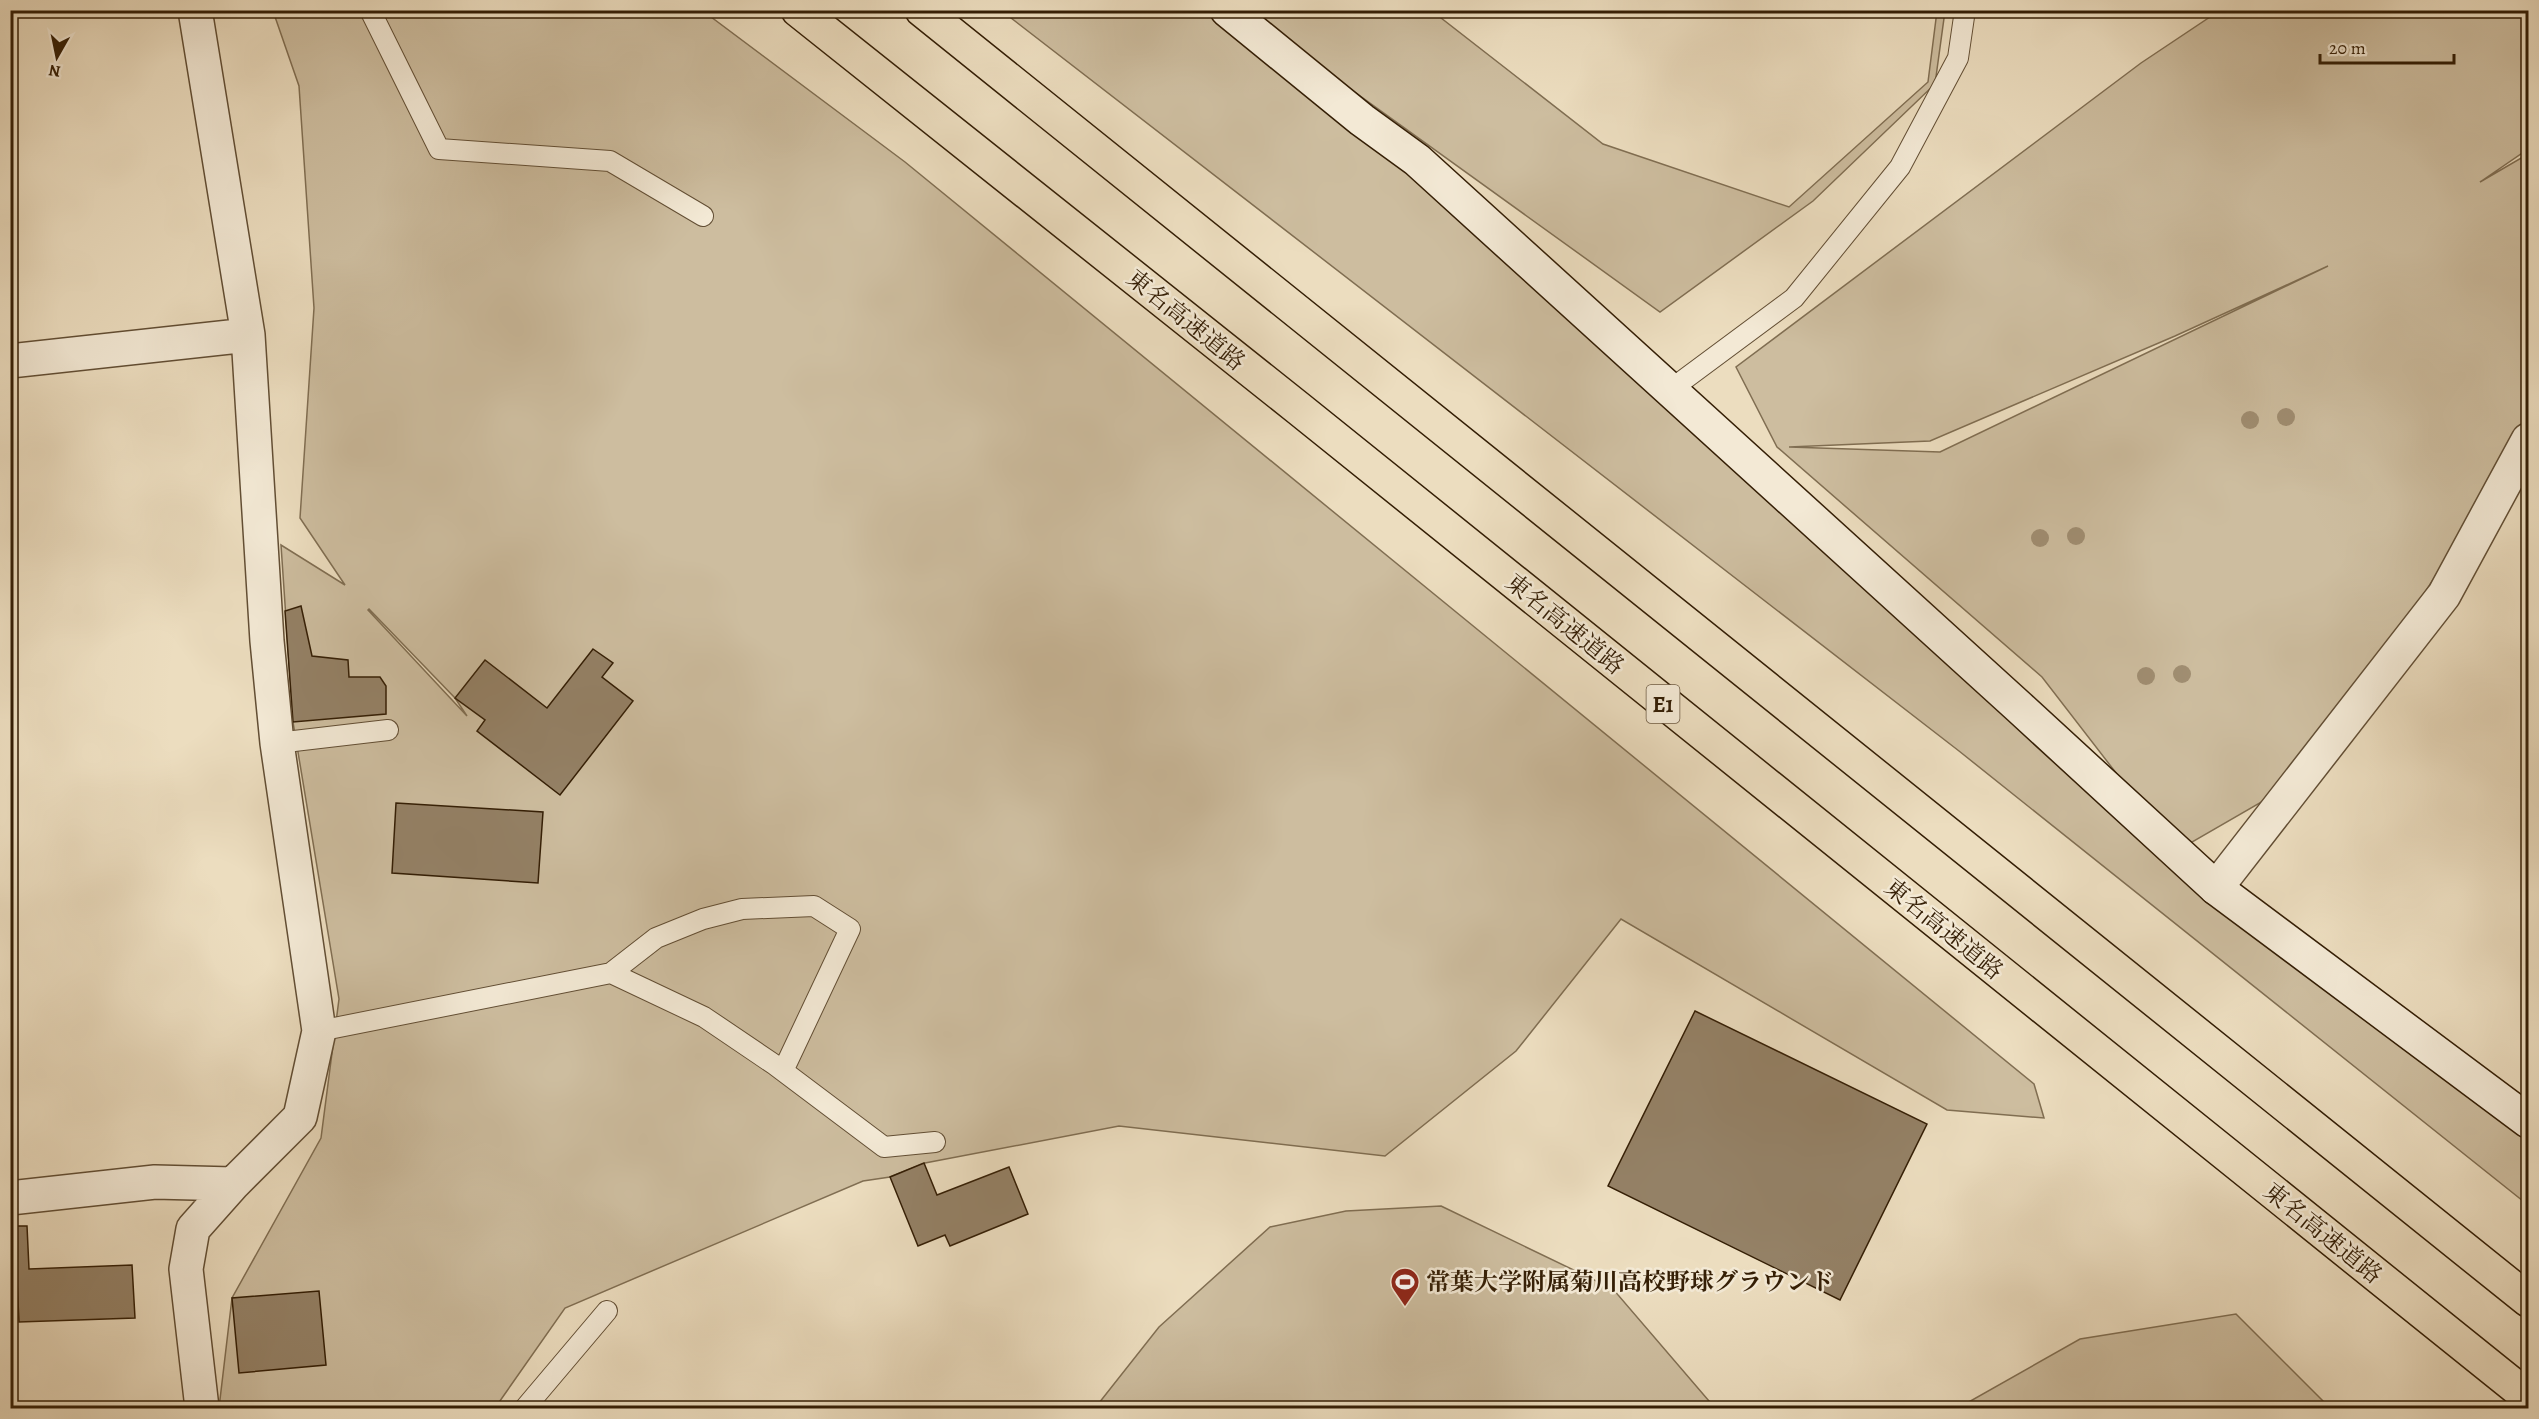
<svg xmlns="http://www.w3.org/2000/svg" width="2539" height="1419" viewBox="0 0 2539 1419" font-family="Alegreya,'Noto Serif JP',serif">
	<style>
		.green { fill: #cdbd9f; stroke: #806e52; stroke-width: 1.5; fill-rule: evenodd }
		.building { fill: #948166; stroke: #341e05; stroke-width: 1.5 }
		.lines { fill: none; stroke-linecap: round; stroke-linejoin: round }
		.lane-casing { stroke: #624e34; stroke-width: 22 }
		.street-casing { stroke: #624e34; stroke-width: 36 }
		.secondary-casing { stroke: #341e05; stroke-width: 36 }
		.highway-casing { stroke: #341e05; stroke-width: 36 }
		.lane { stroke: #f3e9d5; stroke-width: 20 }
		.street { stroke: #f3e9d5; stroke-width: 33 }
		.secondary { stroke: #f3e9d5; stroke-width: 33 }
		.highway { stroke: #ecddbf; stroke-width: 33 }
		.tree { fill: #a08e72 }
		.labels { text-anchor: middle; stroke-width: 5; stroke-linejoin: round; paint-order: stroke }
		.shield { fill: #f3e9d5; stroke: #6d5b43; stroke-width: 1.5 }
		.shield-label { font-size: 22px; font-weight: bold; fill: #341e05 }
		.street-label { font-size: 24px; fill: #341e05; stroke: #f3e9d5 }
		.poi-label { font-size: 24px; font-weight: bold; fill: #341e05; stroke: #f3e9d5; text-anchor: start }
	</style>
	<rect width="100%" height="100%" fill="#ecddbf"/>
	<filter id="stains"><feTurbulence type="fractalNoise" baseFrequency=".00333" numOctaves="4"/><feColorMatrix values="0 0 0 0 .2 0 0 0 0 .09 0 0 0 0 .02 0 0 0 .5 -.17"/></filter>
	<radialGradient id="worn" r=".72"><stop offset=".6" stop-color="#630" stop-opacity="0"/><stop offset="1" stop-color="#630" stop-opacity=".3"/></radialGradient>
	<!-- green -->
	<path class="green" d="M273 11H703L905 162 2034 1084 2044 1118 1947 1110 1621 919 1516 1051 1385 1156 1119 1126 925 1163 890 1177 863 1181 565 1308 495 1408H219L232 1298 321 1138 339 999 293 722 281 545 345 585 300 518 314 308 299 86ZM369 609 455 698 467 716 368 610Z
		M1002 11H1227L2147 813 2042 677 1777 447 1736 367 2141 63 2219 11H2528V149L2480 182 2528 154V435L2303 778 2185 846 2528 1120V1205L1959 751ZM2328 266 1940 452 1789 447 1930 441 2175 336Z
		M1242 11H1432L1603 144 1789 207 1928 82 1937 11H1945L1935 84 1813 201 1660 312Z
		M1441 1206 1613 1289 1715 1408H1095L1159 1327 1270 1227 1346 1211Z
		M2236 1314 2330 1408H1958L2080 1339Z"/>
	<!-- building -->
	<path class="building" d="M301 606 312 656 348 660 349 677H380L386 686V714L293 722 285 611Z
		M593 649 613 663 602 677 633 701 560 795 477 731 485 720 455 698 485 660 547 708Z
		M396 803 543 812 538 883 392 873Z
		M1695 1011 1927 1124 1840 1300 1608 1186Z
		M924 1163 937 1195 1009 1167 1028 1214 950 1246 945 1235 918 1246 890 1177Z
		M10 1226H27L29 1269 132 1265 135 1318 19 1322 17 1281H10Z
		M319 1291 326 1365 239 1373 232 1298Z"/>
	<g class="lines">
		<!-- lane casing -->
		<g class="lane-casing">
			<path id="lane" d="M370 10 439 149 610 161 703 216
				M1670 390 1794 298 1900 167 1958 58 1965 10
				M277 743 388 730
				M611 973 656 938 703 919 742 909 814 906 850 929 783 1071
				M319 1031 611 973 704 1017 775 1065 884 1147 935 1142
				M525 1408 607 1311"/>
		</g>
		<!-- street casing -->
		<g class="street-casing">
			<path id="street" d="M195 10 248 335 267 641 277 743 319 1031 300 1117 233 1184 193 1229 186 1269 202 1408
				M10 361 248 335
				M2216 888 2444 595 2528 440
				M10 1198 155 1182 233 1184"/>
		</g>
		<!-- secondary casing -->
		<g class="secondary-casing">
			<path id="secondary" d="M1227 10 1362 120 1417 160 2019 707 2216 888 2528 1121"/>
		</g>
		<!-- highway casing -->
		<g class="highway-casing">
			<path id="highway" d="M798 10 1298 408 2528 1397
				M922 10C1460 437 1992 871 2528 1300"/>
		</g>
		<!-- lane -->
		<use href="#lane" class="lane"/>
		<!-- street -->
		<use href="#street" class="street"/>
		<!-- secondary -->
		<use href="#secondary" class="secondary"/>
		<!-- highway -->
		<use href="#highway" class="highway"/>
	</g>
	<!-- trees -->
	<g class="tree">
		<circle cx="2286" cy="417" r="9"/>
		<circle cx="2250" cy="420" r="9"/>
		<circle cx="2076" cy="536" r="9"/>
		<circle cx="2040" cy="538" r="9"/>
		<circle cx="2182" cy="674" r="9"/>
		<circle cx="2146" cy="676" r="9"/>
	</g>
	<!-- icons -->
	<defs>
		<g id="stadium-pin" transform="scale(1.5)"><path d="M0 17L-7.5 6A9.5 9.5 0 1 1 7.5 6Z" fill="#8f2418" stroke="#f3e9d5"/><path d="M0-5a6.5 5 0 1 0 0 10a6.5 5 0 1 0 0-10ZM-3.5-1.8h7v3.6h-7Z" fill="#fff"/></g>
	</defs>
	<g fill-rule="evenodd">
		<use href="#stadium-pin" x="1405" y="1282"/>
	</g>
	<g class="labels">
		<!-- shield labels -->
		<rect class="shield" x="1646.5" y="685" width="33" height="38" rx="4.5"/>
		<g class="shield-label">
			<text x="1663" y="712">E1</text>
		</g>
		<!-- street labels -->
		<g class="street-label">
			<text transform="translate(1186 320) rotate(39)" y="8">東名高速道路</text>
			<text transform="translate(1565 624) rotate(39)" y="8">東名高速道路</text>
			<text transform="translate(1944 929) rotate(39)" y="8">東名高速道路</text>
			<text transform="translate(2323 1233) rotate(39)" y="8">東名高速道路</text>
		</g>
		<!-- poi labels -->
		<g class="poi-label">
			<text x="1426" y="1290">常葉大学附属菊川高校野球グラウンド</text>
		</g>
	</g>
	<!-- margin -->
	<rect width="2539" height="1419" fill="none" stroke="#ecddbf" stroke-width="36"/>
	<rect x="12" y="12" width="2515" height="1395" fill="none" stroke="#341e05" stroke-width="3"/>
	<rect x="18" y="18" width="2503" height="1383" fill="none" stroke="#341e05" stroke-width="1.5"/>
	<!-- north arrow -->
	<g transform="translate(57 57) rotate(189)" stroke="#f3e9d5" stroke-width="4.5" paint-order="stroke">
	<path d="M0-4.5L10 22L0 15L-10 22Z" fill="#341e05"/>
	<text y="-9" font-size="16" font-weight="bold" text-anchor="middle" fill="#341e05">N</text>
	</g>
	<!-- scale -->
	<path d="M2320 54v9h134v-9" fill="none" stroke="#341e05" stroke-width="3"/>
	<text x="2329" y="54" font-size="18" fill="#341e05" stroke="#f3e9d5" stroke-width="4.5" paint-order="stroke">20 m</text>
	<rect width="100%" height="100%" filter="url(#stains)"/>
	<rect width="100%" height="100%" fill="url(#worn)"/>
</svg>
